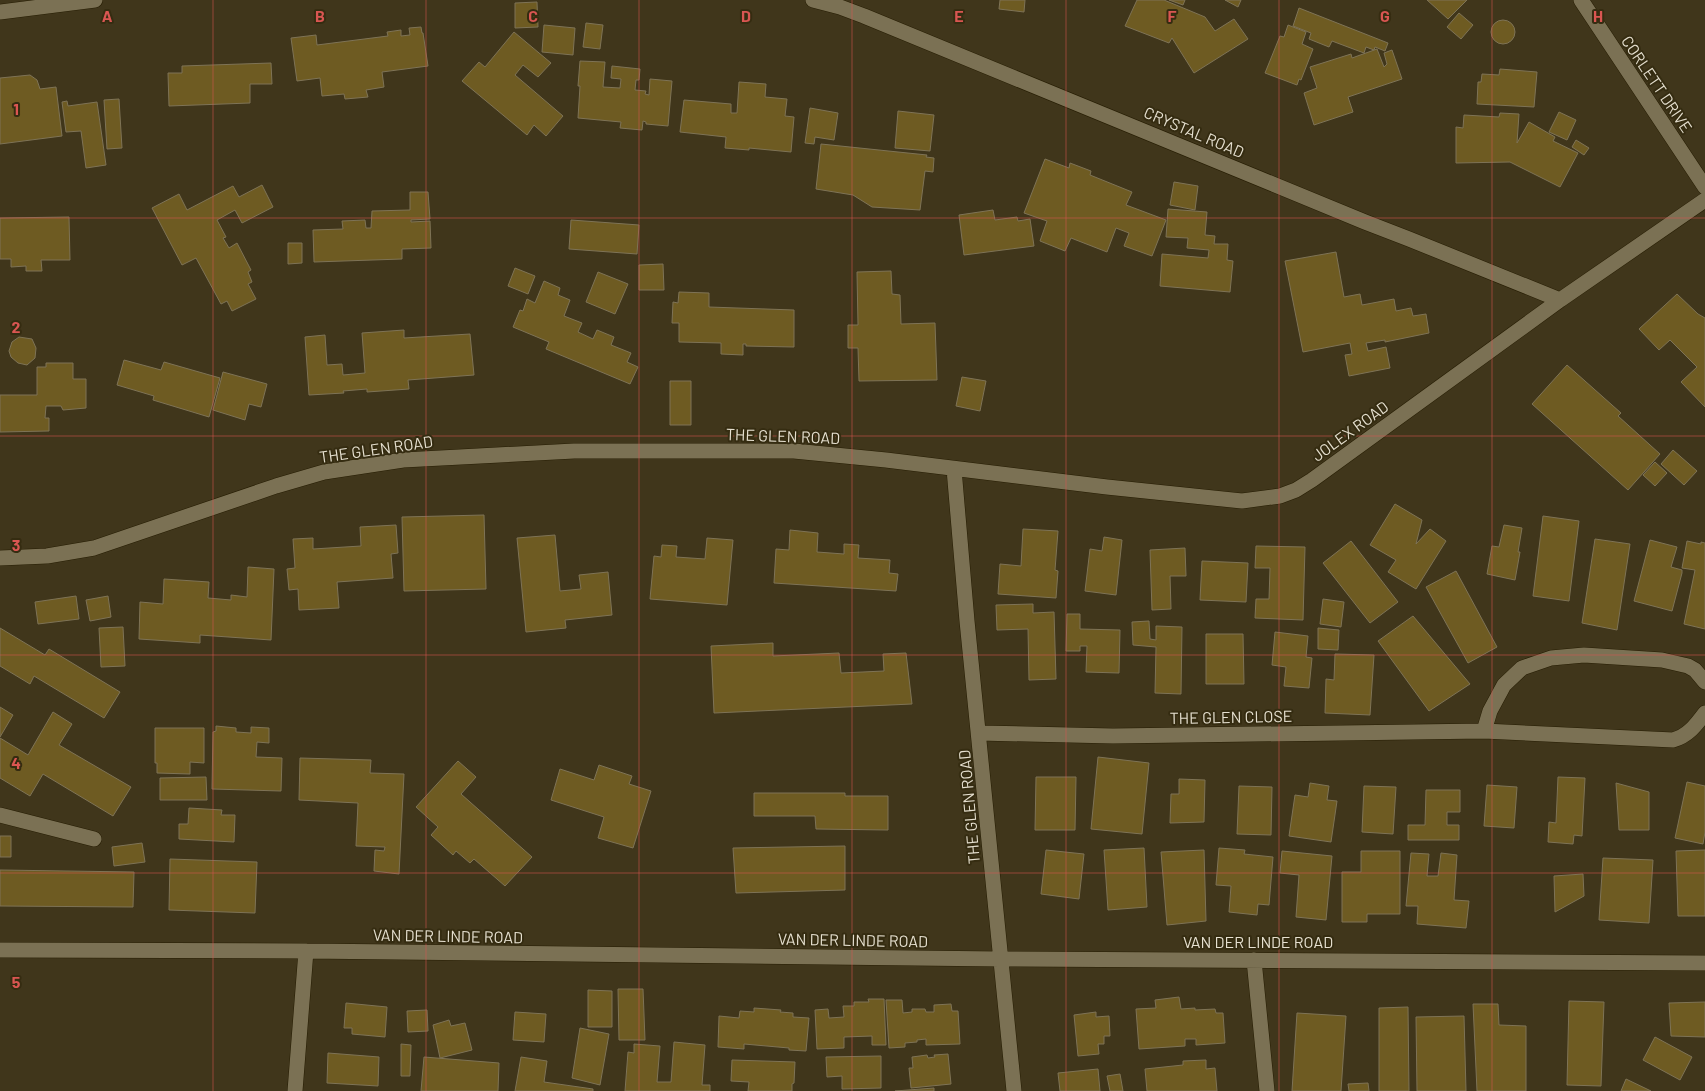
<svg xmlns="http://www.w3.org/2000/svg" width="1705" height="1091" viewBox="0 0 1705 1091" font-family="Barlow,sans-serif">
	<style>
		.building { fill: #6e5b22; stroke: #7e7356 }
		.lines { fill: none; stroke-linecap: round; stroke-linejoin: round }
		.minor-casing { stroke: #261d03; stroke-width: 16 }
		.minor { stroke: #7b7154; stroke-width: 15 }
		.grid { fill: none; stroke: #da5652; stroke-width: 1; stroke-opacity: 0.55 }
		.labels { text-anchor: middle; stroke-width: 4; stroke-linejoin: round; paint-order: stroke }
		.street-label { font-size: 16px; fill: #e6e0d0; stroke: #352c11 }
		.grid-label { font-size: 16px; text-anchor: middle; font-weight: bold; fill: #da5652; stroke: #352c11; stroke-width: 4; stroke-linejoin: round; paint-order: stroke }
	</style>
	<rect width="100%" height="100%" fill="#40361b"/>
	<!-- building -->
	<path class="building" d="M1000 0H1025L1024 12 999 9Z
		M1137 0H1164L1205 17 1215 31 1234 19 1248 39 1194 73 1172 38 1169 43 1125 26Z
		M1169 0H1185L1183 5Z
		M1225 0H1241L1238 7Z
		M1427 0H1467L1448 19Z
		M537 2 538 27 515 28V3Z
		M1299 8 1388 43 1385 51 1375 47 1374 50 1366 47 1364 53 1332 41 1329 47 1309 39 1311 33 1293 26Z
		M1459 13 1473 25 1461 39 1447 27Z
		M1491 32a12 12 0 1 1 24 0a12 12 0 1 1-24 0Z
		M586 23 603 25 600 49 583 47Z
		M544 25 575 28 573 55 542 52Z
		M1288 25 1306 32 1302 44 1313 49 1301 80 1299 79 1297 85 1265 73 1280 36 1284 37Z
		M421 27 422 33H423L428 66 382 72 384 87 366 90 368 97 345 99 344 94 322 96 320 78 297 81 291 38 316 35 317 45 388 36 387 32 401 30V36L410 35 409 28Z
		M514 32 551 63 538 77 523 65 515 75 563 116 546 136 534 125 527 135 462 81 479 62 485 67Z
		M1377 49 1384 67 1387 64 1384 53 1392 50 1402 79 1348 97 1353 112 1314 125 1304 93 1317 88 1310 67 1351 54 1352 58Z
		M580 61 605 62 603 87 620 88 621 79 611 78 612 66 640 69 639 80H636L635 90 646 91 645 94 649 95 650 79 672 81 668 126 646 124V122L643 121 642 130 620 128 621 122 578 118 580 86H578Z
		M271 63 272 84H250V103L169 106 168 73H182V66Z
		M1500 69 1537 72 1534 107 1477 104 1478 82H1481L1482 74 1499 75Z
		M30 75 37 80 40 89 56 87 62 136 0 144V78Z
		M739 82 766 84 765 97 787 99 785 116 794 117 791 152 749 148V150L725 148 726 137 680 132 684 100 731 104V113H737Z
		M119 99 122 148 107 149 104 100Z
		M67 101 68 106 97 102 106 165 86 168 81 131 66 132 62 102Z
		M810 108 838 113 834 140 815 137 814 144 805 143Z
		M898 111 934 115 930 151 895 148Z
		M1559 112 1576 120 1567 140 1549 132Z
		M1500 113 1519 114 1517 143 1529 122 1555 137 1553 141 1578 153 1560 187 1510 162 1456 163V127L1463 128 1464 115 1499 117Z
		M1576 140 1589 148 1584 155 1572 147Z
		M821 144 927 155 926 157 934 158 933 172 925 171 920 210 872 207 853 195 816 189Z
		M1045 159 1069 168 1070 163 1091 171 1090 175 1132 192 1126 205 1166 220 1152 256 1124 246 1129 233 1116 228 1107 252 1071 238 1065 251 1040 241 1047 221 1024 213Z
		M1174 182 1198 186 1195 210 1170 205Z
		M262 185 273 207 242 223 235 210 217 220 226 237 223 238 229 248 237 243 251 270 248 272 252 282 248 284 256 299 232 311 227 301 221 304 196 258 182 265 152 208 179 194 187 210 233 186 239 197Z
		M410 192H428L430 219 411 220V222L430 221 431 248 402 249V259L314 262 313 230 343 229 342 221 365 220 366 228H371L372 211 410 210Z
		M1168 209 1207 212 1205 235 1215 236 1214 244H1228L1227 260 1233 261 1230 292 1160 286 1162 254 1208 258 1209 250 1187 248 1188 238 1166 237Z
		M993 210 995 220 1017 217 1018 221 1030 219 1034 246 964 255 959 215Z
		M69 217 70 260H41L42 271H26V266L11 267V259H0V218Z
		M571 220 639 225 637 254 569 249Z
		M288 243H302V263L288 264Z
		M1336 252 1344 297 1360 294 1362 305 1394 299 1396 311 1411 308 1413 316 1426 314 1429 333 1385 342V340L1366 343 1368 351 1386 347 1390 368 1349 376 1345 355 1352 354 1350 343 1303 352 1285 261Z
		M663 264 664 290H639V265Z
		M515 268 535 276 528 294 508 286Z
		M891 271 892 294 900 295 901 324 935 323 937 380 859 381 858 348H848V325H858L857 272Z
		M598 272 628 284 615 314 586 302Z
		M544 281 560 288 558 295 570 300 564 316 582 323 578 332 593 339 597 330 614 337 611 345 631 353 627 362 638 367 630 384 546 349 549 342 513 327 520 310 523 311 527 299 535 303Z
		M679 292 709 293V307L794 310V347L746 346V344H743V355L721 354V343L679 342V323H672L673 302 678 303Z
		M1677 294 1698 314 1705 318V407L1681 382 1697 367 1670 340 1659 350 1639 329Z
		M404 330V338L470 334 474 375 408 380 409 389 367 392V389L343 391 344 393 309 395 305 337 325 335 327 365 342 364 343 375 365 373 362 333Z
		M19 337 32 339 36 348 35 358 27 365 18 363 11 357 9 351 12 342Z
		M124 360 161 370 164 362 220 378 209 417 153 400 154 396 117 385Z
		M46 363H73V379H86V408L63 410 61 406H46L45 418H49V431L0 432V395H37V367H46Z
		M1567 365 1621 413 1618 416 1660 454 1628 490 1532 404Z
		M223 372 267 384 261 407 249 404 245 420 213 410Z
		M962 377 986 381 980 411 956 406Z
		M670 381H691V425H670Z
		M1673 450 1697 471 1684 485 1661 464Z
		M1655 462 1667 473 1655 486 1643 475Z
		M1395 504 1422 520 1416 544 1430 529 1446 541 1416 589 1388 572 1396 560 1370 545Z
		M484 515 486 589 404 591 402 517Z
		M1543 516 1579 521 1569 601 1533 596Z
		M396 525 398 553 391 554 393 578 337 582 339 608 299 610 298 589 289 590 287 569 295 568 293 539 313 538V549L361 546 360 527Z
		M1504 525 1522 528 1518 552H1520L1515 580 1487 574 1492 546 1499 547Z
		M1023 529 1058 531 1055 570 1058 571 1056 598 998 594 1000 564 1021 566Z
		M790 530 818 533 817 552 844 554V544L859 545 858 558 890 560 889 573 898 574 896 591 774 583 776 549 789 550Z
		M555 535 560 591 581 589 579 575 608 572 612 615 565 620 566 628 526 632 517 538Z
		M1104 537 1122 540 1116 595 1085 591 1090 549 1102 551Z
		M707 538 733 540 727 605 650 599 654 556 661 557 662 545 677 546 676 557 705 559Z
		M1595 539 1630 544 1617 630 1582 623Z
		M1650 540 1677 547 1671 567 1682 570V573L1672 611 1634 601Z
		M1351 541 1398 602 1370 623 1323 563Z
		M1687 541 1701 544V542L1705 543V629L1684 624 1695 570 1682 568Z
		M1256 546 1305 547 1303 620 1255 618 1256 599H1269L1270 568H1255Z
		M1185 548 1186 576H1170L1171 609 1152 610 1150 550Z
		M1202 561 1248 563 1246 602 1200 600Z
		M248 567 274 569 271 640 200 635V643L139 639 140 602 163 604 164 579 209 582 208 598 231 600V595L247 597Z
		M1456 571 1497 647 1468 663 1426 587Z
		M76 596 79 619 38 624 35 602Z
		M108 596 111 617 90 621 86 600Z
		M1323 599 1344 602 1341 627 1320 624Z
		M1033 604V613L1054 612 1056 679 1029 680 1028 629 997 630 996 605Z
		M1067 614H1080V629L1120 630 1119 673 1086 672 1087 646H1080V651H1066Z
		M1413 616 1470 684 1429 711 1378 641Z
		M1149 621 1150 639 1156 640V626L1182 627 1181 694 1155 693 1156 647 1133 645 1132 622Z
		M123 627 125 666 101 667 99 628Z
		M0 628 45 655 49 649 120 692 104 718 34 676 30 684 0 666Z
		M1318 628 1339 630 1338 650 1318 649Z
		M1275 632 1308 636 1306 657 1312 658 1309 688 1284 686 1286 667 1272 665Z
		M1206 634H1243L1244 684H1206Z
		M773 643V656L839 653 841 673 884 671 883 654 906 653 912 704 714 713 711 646Z
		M1335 654 1374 655 1370 715 1325 713 1326 679 1334 680Z
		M0 707 13 715 0 737Z
		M53 712 72 724 59 745 131 787 113 816 43 774 30 796 0 778V738L28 755Z
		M216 726 236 728V732L251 733V727L269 728V743L257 742 256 757 282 758 281 791 212 789 213 732 216 731Z
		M155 728H204V763L190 762V774L157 773V763H155Z
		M1098 757 1149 763 1142 834 1091 829Z
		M300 758 371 760 370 773 404 774 399 874 374 871 375 850 384 851 385 847 356 846 358 803 299 800Z
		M458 761 476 777 461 794 532 857 505 886 474 859 470 863 456 851 453 855 431 835 438 827 416 807Z
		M599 765 632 776 629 784 651 791 633 848 598 838 604 817 551 800 560 769 594 780Z
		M206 777 207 800H160V778Z
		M1036 777H1076L1075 830H1035Z
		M1558 777 1585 778 1582 836 1574 835 1573 844 1548 842 1549 822 1556 823Z
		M1179 779 1205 780 1204 822 1170 823 1171 794H1179Z
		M1687 782 1705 786V832L1703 844 1675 838Z
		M1310 783 1329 786 1327 800 1337 801 1331 842 1289 836 1295 795 1308 797Z
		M1616 783 1649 792V830H1619Z
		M1487 785 1517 787 1514 828 1484 826Z
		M1239 786 1272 787 1271 835 1237 834Z
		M1364 786 1396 787 1393 834 1362 832Z
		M1426 790H1460V812H1447V825H1459V840H1408V825H1425Z
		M754 793H845V796H888V830L816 829 815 816H754Z
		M189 808 222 810 221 815H235L234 842 179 839V824H188Z
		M0 836H11V857H0Z
		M142 843 145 862 114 866 112 847Z
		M845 846V890L736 893 733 848Z
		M1144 848 1147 907 1108 910 1104 850Z
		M1219 848 1245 850 1244 854 1273 857 1269 905 1258 904 1257 915 1229 912 1231 886 1216 885Z
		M1046 850 1084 854 1079 899 1041 894Z
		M1204 850 1206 921 1167 925 1161 852Z
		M1705 850V916H1678L1676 851Z
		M1282 851 1332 856 1326 920 1296 917 1299 875 1280 873Z
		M1361 851H1400V914H1367V922H1342V872H1361Z
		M1411 853 1429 854 1427 876H1438L1441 853 1457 855 1454 900 1469 901 1466 928 1417 924 1418 906H1406Z
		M1603 858 1653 860 1649 923 1599 920Z
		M170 859 257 862 255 913 169 910Z
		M0 870 134 872 133 907 0 906Z
		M1583 874 1584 896 1555 912 1554 876Z
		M618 989H643L645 1040H619Z
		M588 990 612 991V1027H588Z
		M1179 997 1181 1009 1195 1008V1010L1215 1009 1216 1013H1223L1225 1043 1196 1045V1039H1185V1046L1139 1049 1136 1009 1156 1008 1155 1000Z
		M868 999H884L886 1045H872V1036L844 1037V1048L817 1049 815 1010 828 1009 829 1018 844 1017 843 1006H854V1002H869Z
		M886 1000H902L903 1013 912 1012V1009H925L926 1012H934V1005L951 1004 952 1011H958L960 1044 926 1045V1039L917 1040V1042L905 1043V1047L889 1048Z
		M1569 1001 1604 1002 1601 1086 1567 1085Z
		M1705 1002V1037L1671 1036 1669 1003Z
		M346 1003 387 1007 385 1037 352 1034V1028H344Z
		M1473 1004H1498L1499 1025 1526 1026V1091H1477Z
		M1408 1007 1409 1091H1379V1008Z
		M754 1008 781 1010 780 1012 793 1013V1017L809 1018 806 1051 789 1050V1048L744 1044V1049L718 1047 719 1016 739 1018 740 1011 754 1012Z
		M427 1010 428 1031 408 1032 407 1011Z
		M515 1012 546 1014 544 1042 513 1040Z
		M1096 1012V1017L1109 1016 1110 1036H1104V1044H1098L1099 1054 1078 1056 1074 1015Z
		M1297 1013 1346 1016 1341 1091H1292Z
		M1464 1016 1466 1091H1417L1416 1017Z
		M449 1020 451 1026 465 1023 472 1050 440 1058 433 1025Z
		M580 1028 609 1034 600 1085 572 1078Z
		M1655 1037 1692 1057 1680 1080 1643 1060Z
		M674 1042 705 1045 702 1085H710V1091H625L628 1052 634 1053V1044L660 1046 657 1082H671Z
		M401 1044 411 1045 410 1076H401Z
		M328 1053 379 1057 378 1086 327 1083Z
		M948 1054 951 1084 911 1088 909 1068H913L912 1057 927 1055 928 1058 935 1057 934 1055Z
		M881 1056V1088L842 1089V1076L827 1077 826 1057Z
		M424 1057 499 1063 498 1091H421Z
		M521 1057 547 1061 544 1082 593 1089V1091H515Z
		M732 1060 795 1062 794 1083 792 1084V1091H748L749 1082 731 1081Z
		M1206 1060V1069L1215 1068 1217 1091H1147L1145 1069 1183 1065V1061Z
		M1098 1069 1100 1091H1060L1058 1073Z
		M1120 1074 1123 1091H1110L1107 1076Z
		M1626 1079 1651 1091H1621Z
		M1368 1083 1369 1091H1349L1348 1084Z
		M934 1088V1091H895Z"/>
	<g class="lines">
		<!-- minor casing -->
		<g class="minor-casing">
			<path id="minor" d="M813 0 840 7 864 16 1365 222 1409 239 1560 300
				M1581 0 1705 187
				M0 12 95 0
				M954 469 967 621 1014 1091
				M0 558 47 556 94 548 276 486 324 472 403 460 574 451H794L886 460 1107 487 1242 501 1280 496 1296 490 1312 480 1560 300 1705 200
				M1484 731 1490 711 1504 685 1522 668 1551 658 1584 655 1662 660 1688 666 1695 670 1705 682
				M979 733 1113 736 1484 731 1673 740C1688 736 1696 725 1705 713
				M0 815 94 839
				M0 950 306 951 1000 959 1705 963
				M1254 960 1267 1091
				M295 1091 306 951"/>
		</g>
		<!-- minor -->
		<use href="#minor" class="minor"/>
	</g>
	<!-- grid -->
	<path class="grid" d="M213 0V1091M426 0V1091M639 0V1091M852 0V1091M1066 0V1091M1279 0V1091M1492 0V1091M0 218H1705M0 436H1705M0 655H1705M0 873H1705"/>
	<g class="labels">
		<!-- street labels -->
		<g class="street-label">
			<text transform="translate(1657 84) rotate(56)" y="6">CORLETT DRIVE</text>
			<text transform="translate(1194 132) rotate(23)" y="6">CRYSTAL ROAD</text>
			<text transform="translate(1350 431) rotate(-36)" y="6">JOLEX ROAD</text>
			<text transform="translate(783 436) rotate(2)" y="6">THE GLEN ROAD</text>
			<text transform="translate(376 449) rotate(-8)" y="6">THE GLEN ROAD</text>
			<text transform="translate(1231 717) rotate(-1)" y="6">THE GLEN CLOSE</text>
			<text transform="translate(969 807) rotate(-95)" y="6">THE GLEN ROAD</text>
			<text transform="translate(448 936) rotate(1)" y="6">VAN DER LINDE ROAD</text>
			<text transform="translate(853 940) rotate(1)" y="6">VAN DER LINDE ROAD</text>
			<text x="1258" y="948">VAN DER LINDE ROAD</text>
		</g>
	</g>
	<g class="grid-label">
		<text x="107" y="22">A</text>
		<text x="320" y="22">B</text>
		<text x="533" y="22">C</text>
		<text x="746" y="22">D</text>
		<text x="959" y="22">E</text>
		<text x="1172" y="22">F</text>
		<text x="1385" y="22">G</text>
		<text x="1598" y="22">H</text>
		<text x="16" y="115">1</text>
		<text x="16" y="333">2</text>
		<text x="16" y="551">3</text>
		<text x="16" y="769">4</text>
		<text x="16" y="988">5</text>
	</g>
</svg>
